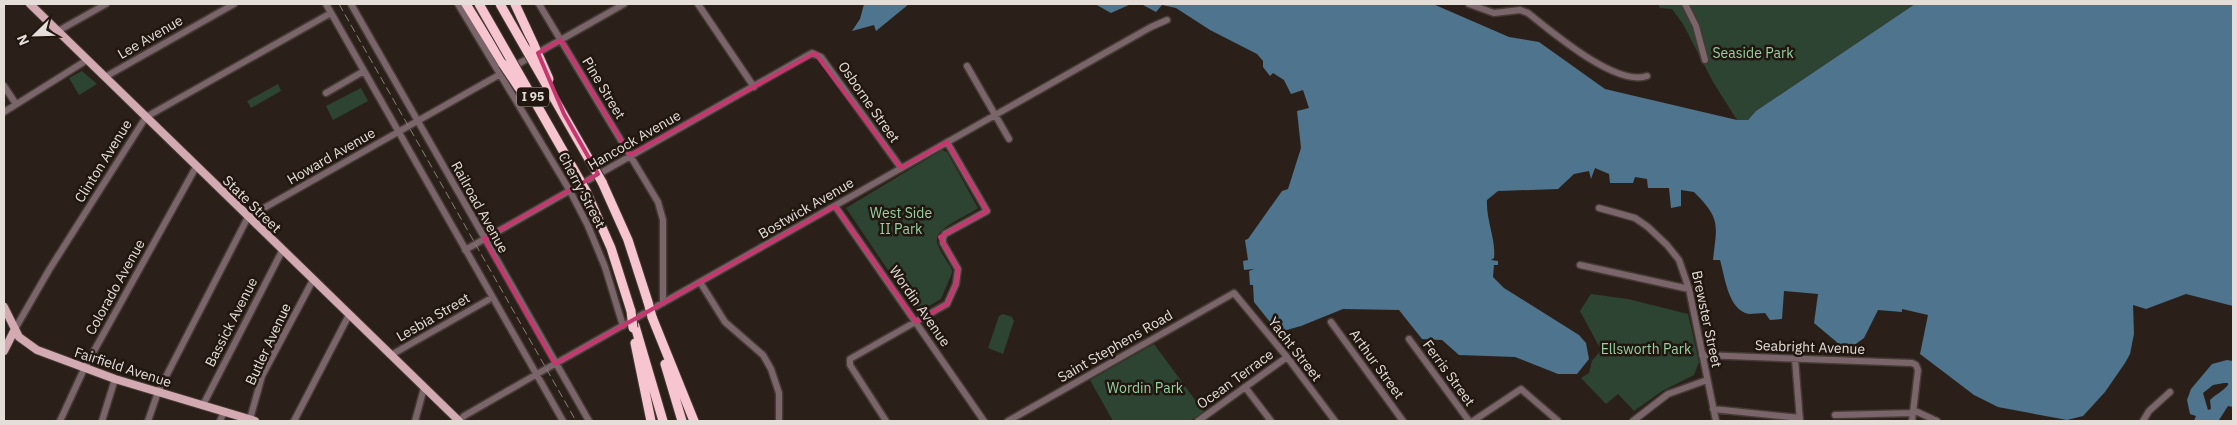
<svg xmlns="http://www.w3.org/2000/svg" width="2237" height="425" viewBox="0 0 2237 425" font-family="'IBM Plex Sans',sans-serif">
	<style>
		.green { fill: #2c4431 }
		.water { fill: #4e748e; fill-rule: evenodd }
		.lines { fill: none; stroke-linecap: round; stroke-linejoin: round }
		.minor-casing { stroke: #453a34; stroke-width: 9 }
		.major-casing { stroke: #453a34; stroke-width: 10 }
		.highway-casing { stroke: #453a34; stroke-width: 11 }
		.minor { stroke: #7a666a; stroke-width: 6 }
		.major { stroke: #d3aab2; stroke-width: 8 }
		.highway { stroke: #f7c5cf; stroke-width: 9 }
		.rail { stroke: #887f79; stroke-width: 1; stroke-dasharray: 8 4; stroke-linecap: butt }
		.highway-bridge-casing { stroke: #453a34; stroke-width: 11; stroke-linecap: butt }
		.highway-bridge { stroke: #f7c5cf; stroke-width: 9 }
		.marked { fill: none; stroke: #c7366e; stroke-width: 4; stroke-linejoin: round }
		.labels { text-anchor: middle; stroke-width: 5; stroke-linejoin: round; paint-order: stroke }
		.shield { fill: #211710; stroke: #aaa29c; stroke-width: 1 }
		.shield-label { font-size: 12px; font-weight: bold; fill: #e4ddd8 }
		.street-label { font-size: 14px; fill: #e4ddd8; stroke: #211710 }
		.park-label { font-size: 14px; fill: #96d1a2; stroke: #211710 }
	</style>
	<rect width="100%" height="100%" fill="#2b2019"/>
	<!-- green -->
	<path class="green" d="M1658 4H1915L1756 111 1748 120H1737L1713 82 1683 24 1672 9 1660 8Z
		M82 71 97 84 79 95 69 78Z
		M278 84 281 91 251 108 247 101Z
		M361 88 368 101 333 120 326 106Z
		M942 150 947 152 978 208C968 216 935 227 937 242 939 251 948 262 952 270V273L941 299 917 313 846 208Z
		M1591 294 1628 299 1688 314 1699 362 1694 375 1662 391 1634 411 1618 394 1606 404 1581 378 1589 373 1592 361 1601 350 1580 311Z
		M1003 314 1012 317 1014 321 1003 354 988 348 999 316Z
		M1154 344 1204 412 1190 421H1113L1090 380Z"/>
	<!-- water -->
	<path class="water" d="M864 4H909L876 31 874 25 852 31 860 19Z
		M1095 4H1131L1111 13Z
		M1132 4H1433L1509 37 1539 42 1605 89 1737 120H1748L1756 111 1915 4H2233V306L2186 294 2146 309 2133 305 2134 334 2130 354 2125 363 2105 392 2083 416 2067 420 1998 407 1974 395 1920 354 1928 315 1902 309V312L1878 310 1864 338 1853 346 1839 344 1814 323 1818 294 1784 291 1782 319 1770 320 1765 313C1760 313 1754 314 1749 314 1728 310 1725 277 1720 260H1713C1717 224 1721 219 1694 192L1681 190V206L1671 208 1669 188H1648L1647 179 1635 177 1633 183H1610L1609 174 1595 168 1591 179 1589 171 1574 174 1558 189 1498 191 1487 200C1486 221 1496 239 1494 258L1491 260 1498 261V265H1494L1493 277 1504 288 1579 335 1586 343 1589 359 1577 374H1558L1515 357 1459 355 1442 340 1422 339 1399 310 1343 309 1301 326 1283 331 1274 327 1254 302 1253 285H1250L1249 271 1254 269 1244 270 1243 261 1248 260 1245 240 1248 239 1282 191 1288 189 1301 148 1297 111 1309 108 1303 90 1291 94 1284 80 1273 73 1270 76 1263 67V61L1257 54 1210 30 1176 8 1162 5 1156 12 1143 5Z
		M2227 360 2233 361V407L2228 406 2219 420 2194 421 2196 416 2190 414 2187 400 2191 389 2212 364ZM2224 383H2228V385C2222 392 2216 394 2210 400L2211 409 2208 410 2203 393 2213 385Z"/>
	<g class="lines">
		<!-- minor casing -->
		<g class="minor-casing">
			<path id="minor" d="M326 4 563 421
				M351 4 589 421
				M458 4 570 191 588 226 605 267 623 326
				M539 4 658 202 663 220V303
				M698 4 754 87
				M1469 4 1494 13 1520 10 1528 13C1552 32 1616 87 1647 76
				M1685 4 1696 26 1705 60
				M58 31 106 4
				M967 66 1009 139
				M105 77 234 4
				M4 86 16 104
				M326 93 364 71
				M4 112 87 60
				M835 206 984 421
				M1599 208 1635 218 1648 227 1667 245 1679 260 1689 289 1716 421
				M465 250 812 53 821 57 901 168
				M1580 265 1689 289
				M700 282 725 322 763 355 771 369 779 393V421
				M1331 322 1403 421
				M15 329 49 270 146 117 331 13
				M1409 339 1469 421
				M391 355 488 300
				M1702 355 1912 363 1916 365 1918 370 1912 421
				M1795 359 1800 421
				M1245 387 1271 421
				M203 405 282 251
				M1713 409 1800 418
				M1913 410 1937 421
				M1835 415 1913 413
				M250 419 262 376 313 280
				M60 421 84 369 196 167
				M102 421 115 379
				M148 421 158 392 248 217 624 4
				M220 421 224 412
				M294 421 349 315
				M415 421 424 388
				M459 421 464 416 537 374 1151 27 1167 20
				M886 421 850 365V359L947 304 956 284 958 269 943 243V238L945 234 987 211 947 142
				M1008 421 1234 293 1287 357 1335 421
				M1198 421 1287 357
				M1473 421 1521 389 1558 421
				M1633 421 1668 394 1707 380
				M2143 421 2149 411 2170 392"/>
		</g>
		<!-- major casing -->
		<g class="major-casing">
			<path id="major" d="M30 4 459 421
				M4 307 19 337 37 350 115 379 255 421
				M4 351 15 329"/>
		</g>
		<!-- highway casing -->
		<g class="highway-casing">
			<path id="highway" d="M466 4 503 64
				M515 4 534 45
				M602 182 628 240 648 302
				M586 191 611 248 631 311
				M652 317 694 421
				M635 326 663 421
				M635 343 651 421
				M665 364 682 421"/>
		</g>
		<!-- minor -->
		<use href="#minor" class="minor"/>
		<!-- major -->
		<use href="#major" class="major"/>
		<!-- highway -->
		<use href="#highway" class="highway"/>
		<!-- rail -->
		<path class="rail" d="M339 4 576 421"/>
		<!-- highway-bridge casing -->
		<g class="highway-bridge-casing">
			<path id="highway-bridge" d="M479 4 586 191
				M500 4 602 182
				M534 45 549 79
				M503 64 519 88
				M648 302 652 317
				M631 311 633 328"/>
		</g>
		<!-- highway-bridge -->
		<use href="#highway-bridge" class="highway-bridge"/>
	</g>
	<!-- marked area -->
	<path class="marked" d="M561 40 630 155 815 53 901 168 947 142 987 211 940 237 958 269 956 284 947 304 916 322 835 206 555 364 484 239 598 174 564 114 538 53Z"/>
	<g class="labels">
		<!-- shield labels -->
		<rect class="shield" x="517" y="87.5" width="32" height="19" rx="4"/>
		<g class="shield-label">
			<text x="533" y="101">I 95</text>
		</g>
		<!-- street labels -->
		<g class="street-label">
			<text transform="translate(150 37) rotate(-30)" y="5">Lee Avenue</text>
			<text transform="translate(604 88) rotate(59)" y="5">Pine Street</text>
			<text transform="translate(869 102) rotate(55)" y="5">Osborne Street</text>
			<text transform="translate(634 140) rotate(-30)" y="5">Hancock Avenue</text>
			<text transform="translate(331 156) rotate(-30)" y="5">Howard Avenue</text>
			<text transform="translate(103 161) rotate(-58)" y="5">Clinton Avenue</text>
			<text transform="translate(582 190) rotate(62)" y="5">Cherry Street</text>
			<text transform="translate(252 204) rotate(44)" y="5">State Street</text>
			<text transform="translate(480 207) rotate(61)" y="5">Railroad Avenue</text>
			<text transform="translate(806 208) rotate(-30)" y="5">Bostwick Avenue</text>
			<text transform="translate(115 287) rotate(-61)" y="5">Colorado Avenue</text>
			<text transform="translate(920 306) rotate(55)" y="5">Wordin Avenue</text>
			<text transform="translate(433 317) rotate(-30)" y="5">Lesbia Street</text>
			<text transform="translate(1707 319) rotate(78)" y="5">Brewster Street</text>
			<text transform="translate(231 322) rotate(-63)" y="5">Bassick Avenue</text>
			<text transform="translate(268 344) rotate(-65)" y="5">Butler Avenue</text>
			<text transform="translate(1115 346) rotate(-30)" y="5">Saint Stephens Road</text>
			<text transform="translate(1810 347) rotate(2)" y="5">Seabright Avenue</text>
			<text transform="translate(1295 349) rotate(52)" y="5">Yacht Street</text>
			<text transform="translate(1377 364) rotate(54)" y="5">Arthur Street</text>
			<text transform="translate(123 367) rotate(18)" y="5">Fairfield Avenue</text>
			<text transform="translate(1449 373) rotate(54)" y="5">Ferris Street</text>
			<text transform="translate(1235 379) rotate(-36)" y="5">Ocean Terrace</text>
		</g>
		<!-- park labels -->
		<g class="park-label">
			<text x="1753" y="58">Seaside Park</text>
			<text x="901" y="218">West Side<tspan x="901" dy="16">II Park</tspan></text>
			<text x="1646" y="354">Ellsworth Park</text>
			<text x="1145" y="393">Wordin Park</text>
		</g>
	</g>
	<!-- border -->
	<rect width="2237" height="425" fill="none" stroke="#e4ddd8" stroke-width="10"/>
	<!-- north arrow -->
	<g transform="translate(35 35) rotate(247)" stroke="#211710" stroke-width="4" paint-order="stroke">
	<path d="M0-4L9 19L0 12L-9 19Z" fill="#e4ddd8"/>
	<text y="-8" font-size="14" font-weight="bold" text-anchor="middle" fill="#e4ddd8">N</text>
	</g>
</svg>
